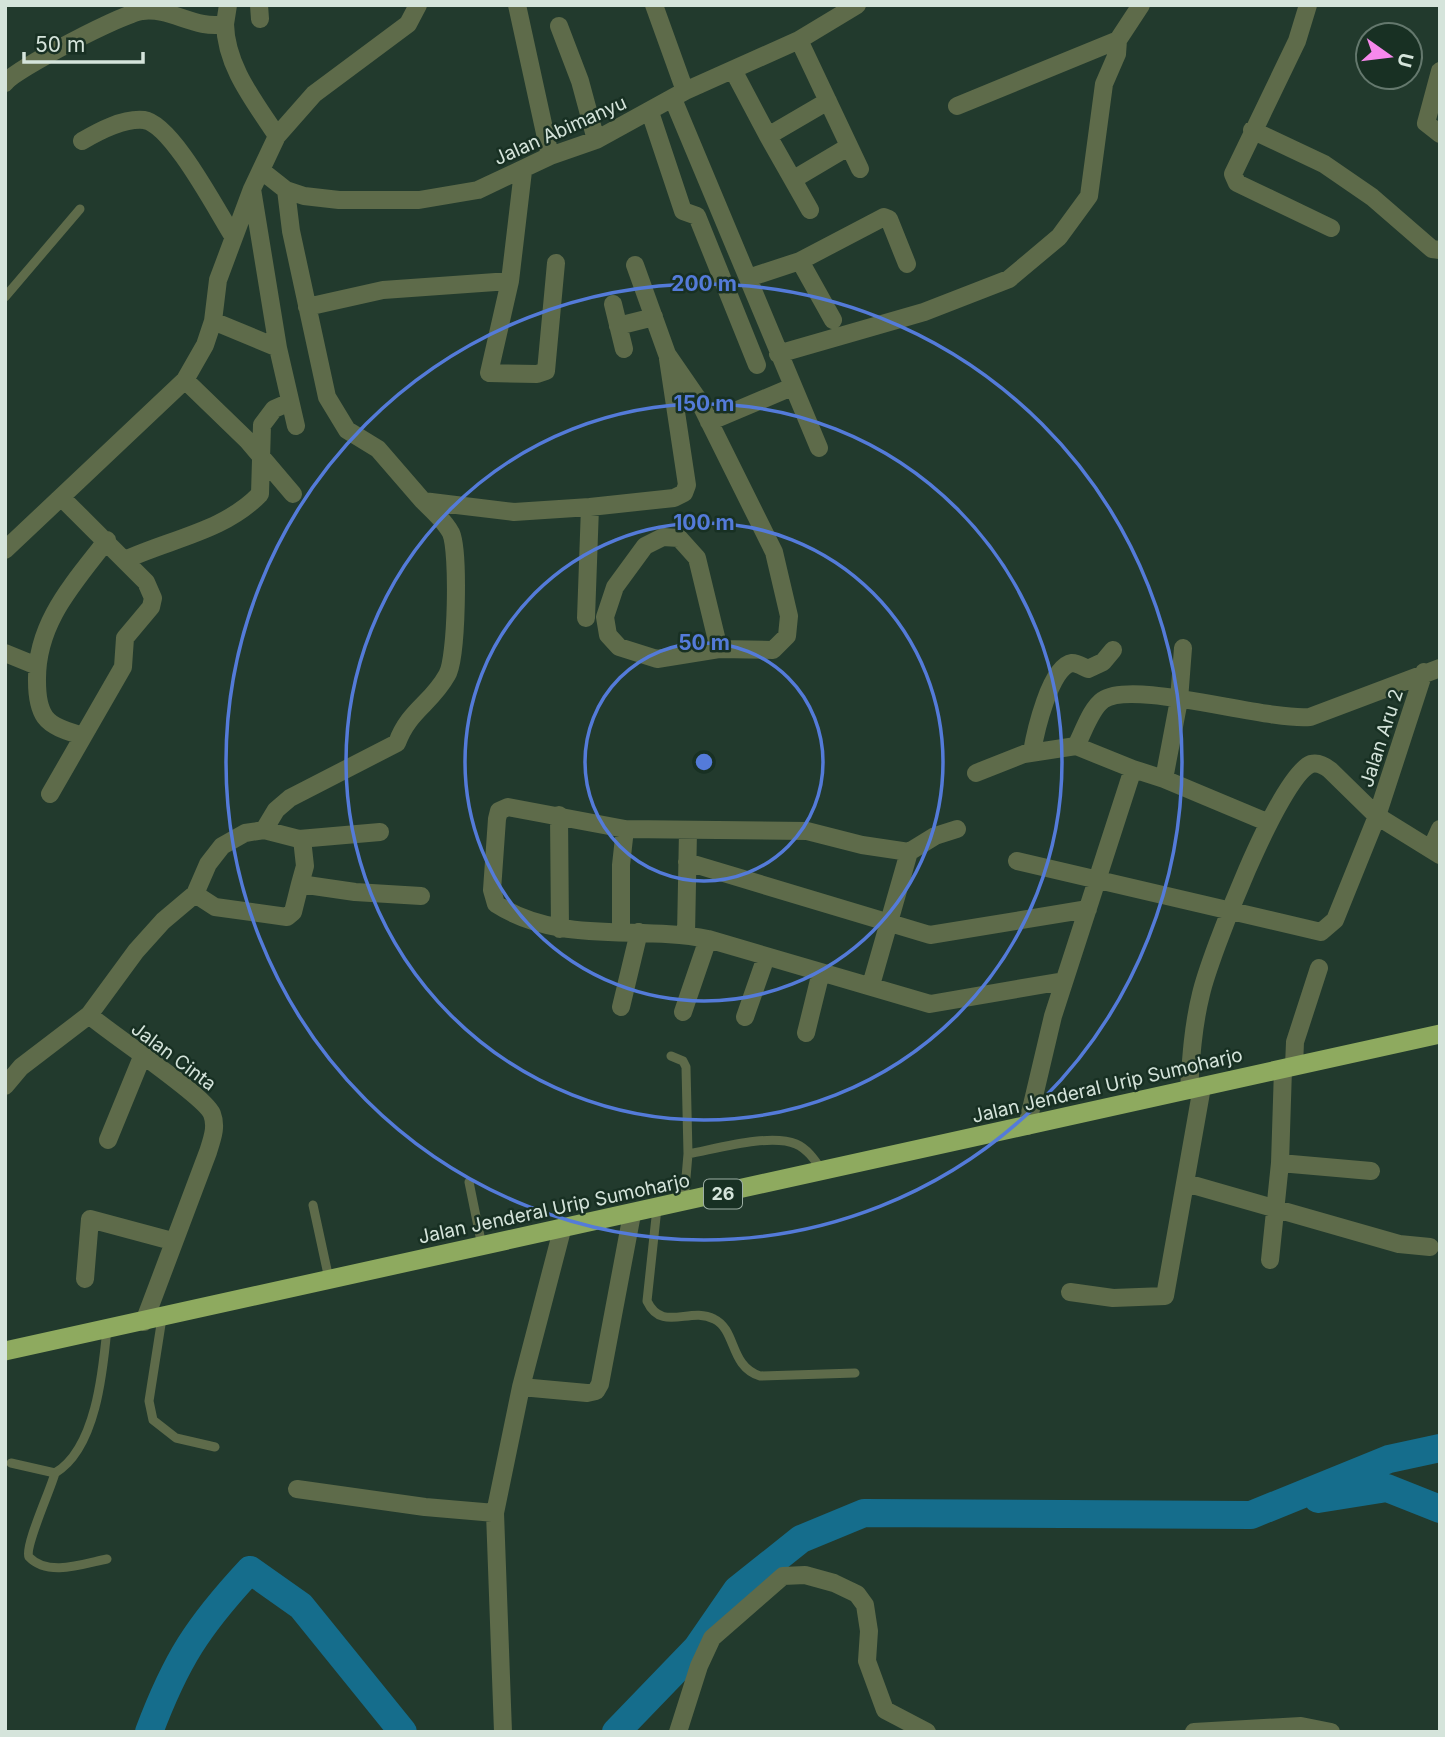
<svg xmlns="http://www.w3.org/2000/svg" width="1445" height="1737" viewBox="0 0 1445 1737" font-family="Inter,sans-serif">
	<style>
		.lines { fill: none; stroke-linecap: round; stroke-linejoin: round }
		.river { stroke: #156d8c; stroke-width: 28 }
		.service { stroke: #5e6b4a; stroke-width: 9 }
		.minor { stroke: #5e6b4a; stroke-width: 18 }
		.trunk { stroke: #8eaa5f; stroke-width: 19 }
		.ring { fill: none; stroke: #547bd9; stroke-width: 3.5 }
		.labels { text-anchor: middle; stroke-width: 5; stroke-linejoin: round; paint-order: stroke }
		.shield { fill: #183023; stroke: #9caea4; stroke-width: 2 }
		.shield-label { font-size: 18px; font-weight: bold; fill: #d5e4db }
		.street-label { font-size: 19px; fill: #d5e4db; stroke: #183023 }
		.centre { fill: #547bd9; stroke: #183023; stroke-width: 3.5 }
		.ring-label { font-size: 21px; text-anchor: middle; font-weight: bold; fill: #547bd9; stroke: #183023; stroke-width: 5; stroke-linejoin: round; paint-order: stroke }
	</style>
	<rect width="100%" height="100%" fill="#223a2d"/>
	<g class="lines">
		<!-- river -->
		<path class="river" d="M1318 1499 1387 1488 1440 1509
			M149 1732C176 1660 198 1626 250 1570L301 1606 403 1732
			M616 1732 697 1648 737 1590 801 1539 864 1513 1251 1515 1389 1459 1440 1448"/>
		<!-- service -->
		<path class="service" d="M5 297 80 209
			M671 1056 683 1061 686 1067 688 1154
			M469 1182 482 1246
			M684 1201 688 1154C716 1149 770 1133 796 1144 808 1149 816 1162 823 1172
			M313 1205 329 1279
			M657 1208 647 1301C662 1333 690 1306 714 1319 737 1330 729 1366 760 1376L855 1373
			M162 1318 149 1401 153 1420 176 1438 215 1447
			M11 1463 55 1473C96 1449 103 1371 107 1328
			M55 1473C51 1489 24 1547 29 1557 48 1577 83 1564 107 1559"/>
		<!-- minor -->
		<path class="minor" d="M259 5 260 19
			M517 5 550 156
			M654 5 685 91
			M1308 5 1297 41 1233 174 1237 183 1331 228
			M225 24C226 67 255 102 277 136
			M559 26 580 81 596 140
			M799 40 860 169
			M733 70 768 136
			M1440 71 1426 123 1440 134
			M5 83C15 69 124 13 142 11 171 7 195 30 225 24L228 5
			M673 99 819 448
			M957 106 1118 40
			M650 112 683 211 697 216 757 365
			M1252 130 1324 164 1372 197 1432 249 1440 250
			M82 141C99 131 123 118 144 120 172 124 217 211 233 236
			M262 171 286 190 304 196 339 200H419L478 190 550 156 596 140 685 91 799 40 857 5
			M523 171 510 281 489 373 537 374 546 371 556 263
			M794 179 848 147
			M252 189 278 348 296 426
			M286 190 291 231 327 397 347 430 378 449 423 501 514 512 590 507
			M810 210 768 136 828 101
			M800 261 833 320
			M635 265 667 354 698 399 774 552 789 616 787 636 773 650 719 649 657 659 619 647 608 635 605 617 615 587 645 546 663 537 679 538 697 558 719 649
			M748 278 800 261 884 217 889 219 907 264
			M613 304 624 349
			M307 307 383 290 510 281
			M213 321 278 348
			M618 326 654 317
			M778 354 924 312 1009 279 1059 237 1089 196 1104 84 1117 54 1118 40 1141 5
			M185 380 247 440 293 494
			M709 422 792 387
			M5 550 185 380 205 345 213 321 218 280 252 189 277 136 314 94 408 24 418 5
			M125 560C170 539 225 531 260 494L262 425 274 409 290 402
			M586 618 590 507 674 498 684 493 687 485 668 359
			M5 653 37 666
			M83 736C71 732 53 728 45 717 38 707 37 693 37 681 36 623 73 584 107 540
			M1076 746C1083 733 1091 708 1103 700 1133 679 1265 721 1310 717L1440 668
			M1032 752C1035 734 1050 666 1072 663 1078 663 1083 667 1088 669L1103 662 1113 650
			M976 773 1024 754 1076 746 1133 769
			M1164 779 1269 823
			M50 794 123 667 125 638 151 607 153 598 146 582 63 499
			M559 815 560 929
			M957 829 935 836 909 852 862 845 807 831 625 829 508 807 499 811 497 819 492 890 496 904C560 945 637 925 708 939L930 1004 1064 981
			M264 830 276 810 290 798 397 743C409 710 431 704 447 675 457 659 459 551 451 533 445 521 432 510 423 501
			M1431 849 1440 829
			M1017 861 1321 932 1335 920 1377 816 1424 672
			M687 862 930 935 1088 909
			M300 884 305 866 302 839
			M195 894 215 907 287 917 293 912 300 884 355 892 421 896
			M621 931V865L625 829
			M686 935 688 831
			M871 985 909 852
			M621 1007 639 932
			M683 1012 708 939
			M89 1015 136 951 163 921 195 894 208 864 222 846 245 833 264 830 299 839 380 832
			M745 1017 766 957
			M806 1033 821 972
			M1294 1066 1295 1042 1319 968
			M5 1086 21 1067 89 1015C112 1035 204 1095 212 1114 217 1127 212 1139 208 1152L144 1322
			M1189 1090C1191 1058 1193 1026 1201 994 1209 958 1279 776 1311 764 1318 762 1325 766 1330 770L1377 816 1440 855
			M1027 1126 1053 1016 1133 769 1164 779 1179 700 1183 648
			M108 1140 142 1057
			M1280 1163 1371 1171
			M1186 1183 1399 1244 1430 1247
			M1270 1260 1280 1163 1283 1069
			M85 1279 90 1219 172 1241
			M1070 1292 1113 1298 1165 1296 1202 1087
			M521 1387 587 1393 596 1391 600 1384 632 1214
			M297 1489 425 1507 495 1513 503 1732
			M495 1513 521 1387 562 1230
			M678 1732 699 1666 712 1638 783 1576 805 1575 834 1583 857 1594 865 1605 869 1631 867 1661 885 1710 927 1732
			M1194 1732 1301 1726 1331 1732"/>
		<!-- trunk -->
		<path class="trunk" d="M5 1351 1440 1034"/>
	</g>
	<!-- distance rings -->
	<g class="ring">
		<circle cx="704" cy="762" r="119"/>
		<circle cx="704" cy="762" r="239"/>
		<circle cx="704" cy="762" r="358"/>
		<circle cx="704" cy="762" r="478"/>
	</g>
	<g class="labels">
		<!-- shield labels -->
		<rect class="shield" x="704" y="1179.5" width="38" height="29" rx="5"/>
		<g class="shield-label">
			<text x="723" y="1200">26</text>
		</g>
		<!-- street labels -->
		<g class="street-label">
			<text transform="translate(560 130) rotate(-24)" y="7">Jalan Abimanyu</text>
			<text transform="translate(1381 738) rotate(-72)" y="7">Jalan Aru 2</text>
			<text transform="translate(174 1056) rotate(37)" y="7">Jalan Cinta</text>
			<text transform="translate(1107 1085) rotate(-13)" y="7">Jalan Jenderal Urip Sumoharjo</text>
			<text transform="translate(554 1208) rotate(-12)" y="7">Jalan Jenderal Urip Sumoharjo</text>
		</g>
	</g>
	<circle cx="704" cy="762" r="10" class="centre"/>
	<g class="ring-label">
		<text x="704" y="291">200 m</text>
		<text x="704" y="411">150 m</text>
		<text x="704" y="530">100 m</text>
		<text x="704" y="650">50 m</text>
	</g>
	<!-- border -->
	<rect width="1445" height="1737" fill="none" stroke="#d5e4db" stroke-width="14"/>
	<!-- north arrow -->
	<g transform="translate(1389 56) rotate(104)"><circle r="33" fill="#183023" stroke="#64786d" stroke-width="2"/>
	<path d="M0-5L12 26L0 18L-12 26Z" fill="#f788ec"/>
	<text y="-10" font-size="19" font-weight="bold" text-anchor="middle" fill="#d5e4db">U</text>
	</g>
	<!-- scale -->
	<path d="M24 52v10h119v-10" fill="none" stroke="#d5e4db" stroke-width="3.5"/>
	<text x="35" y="52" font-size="21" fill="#d5e4db" stroke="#183023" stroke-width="5" paint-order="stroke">50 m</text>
</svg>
